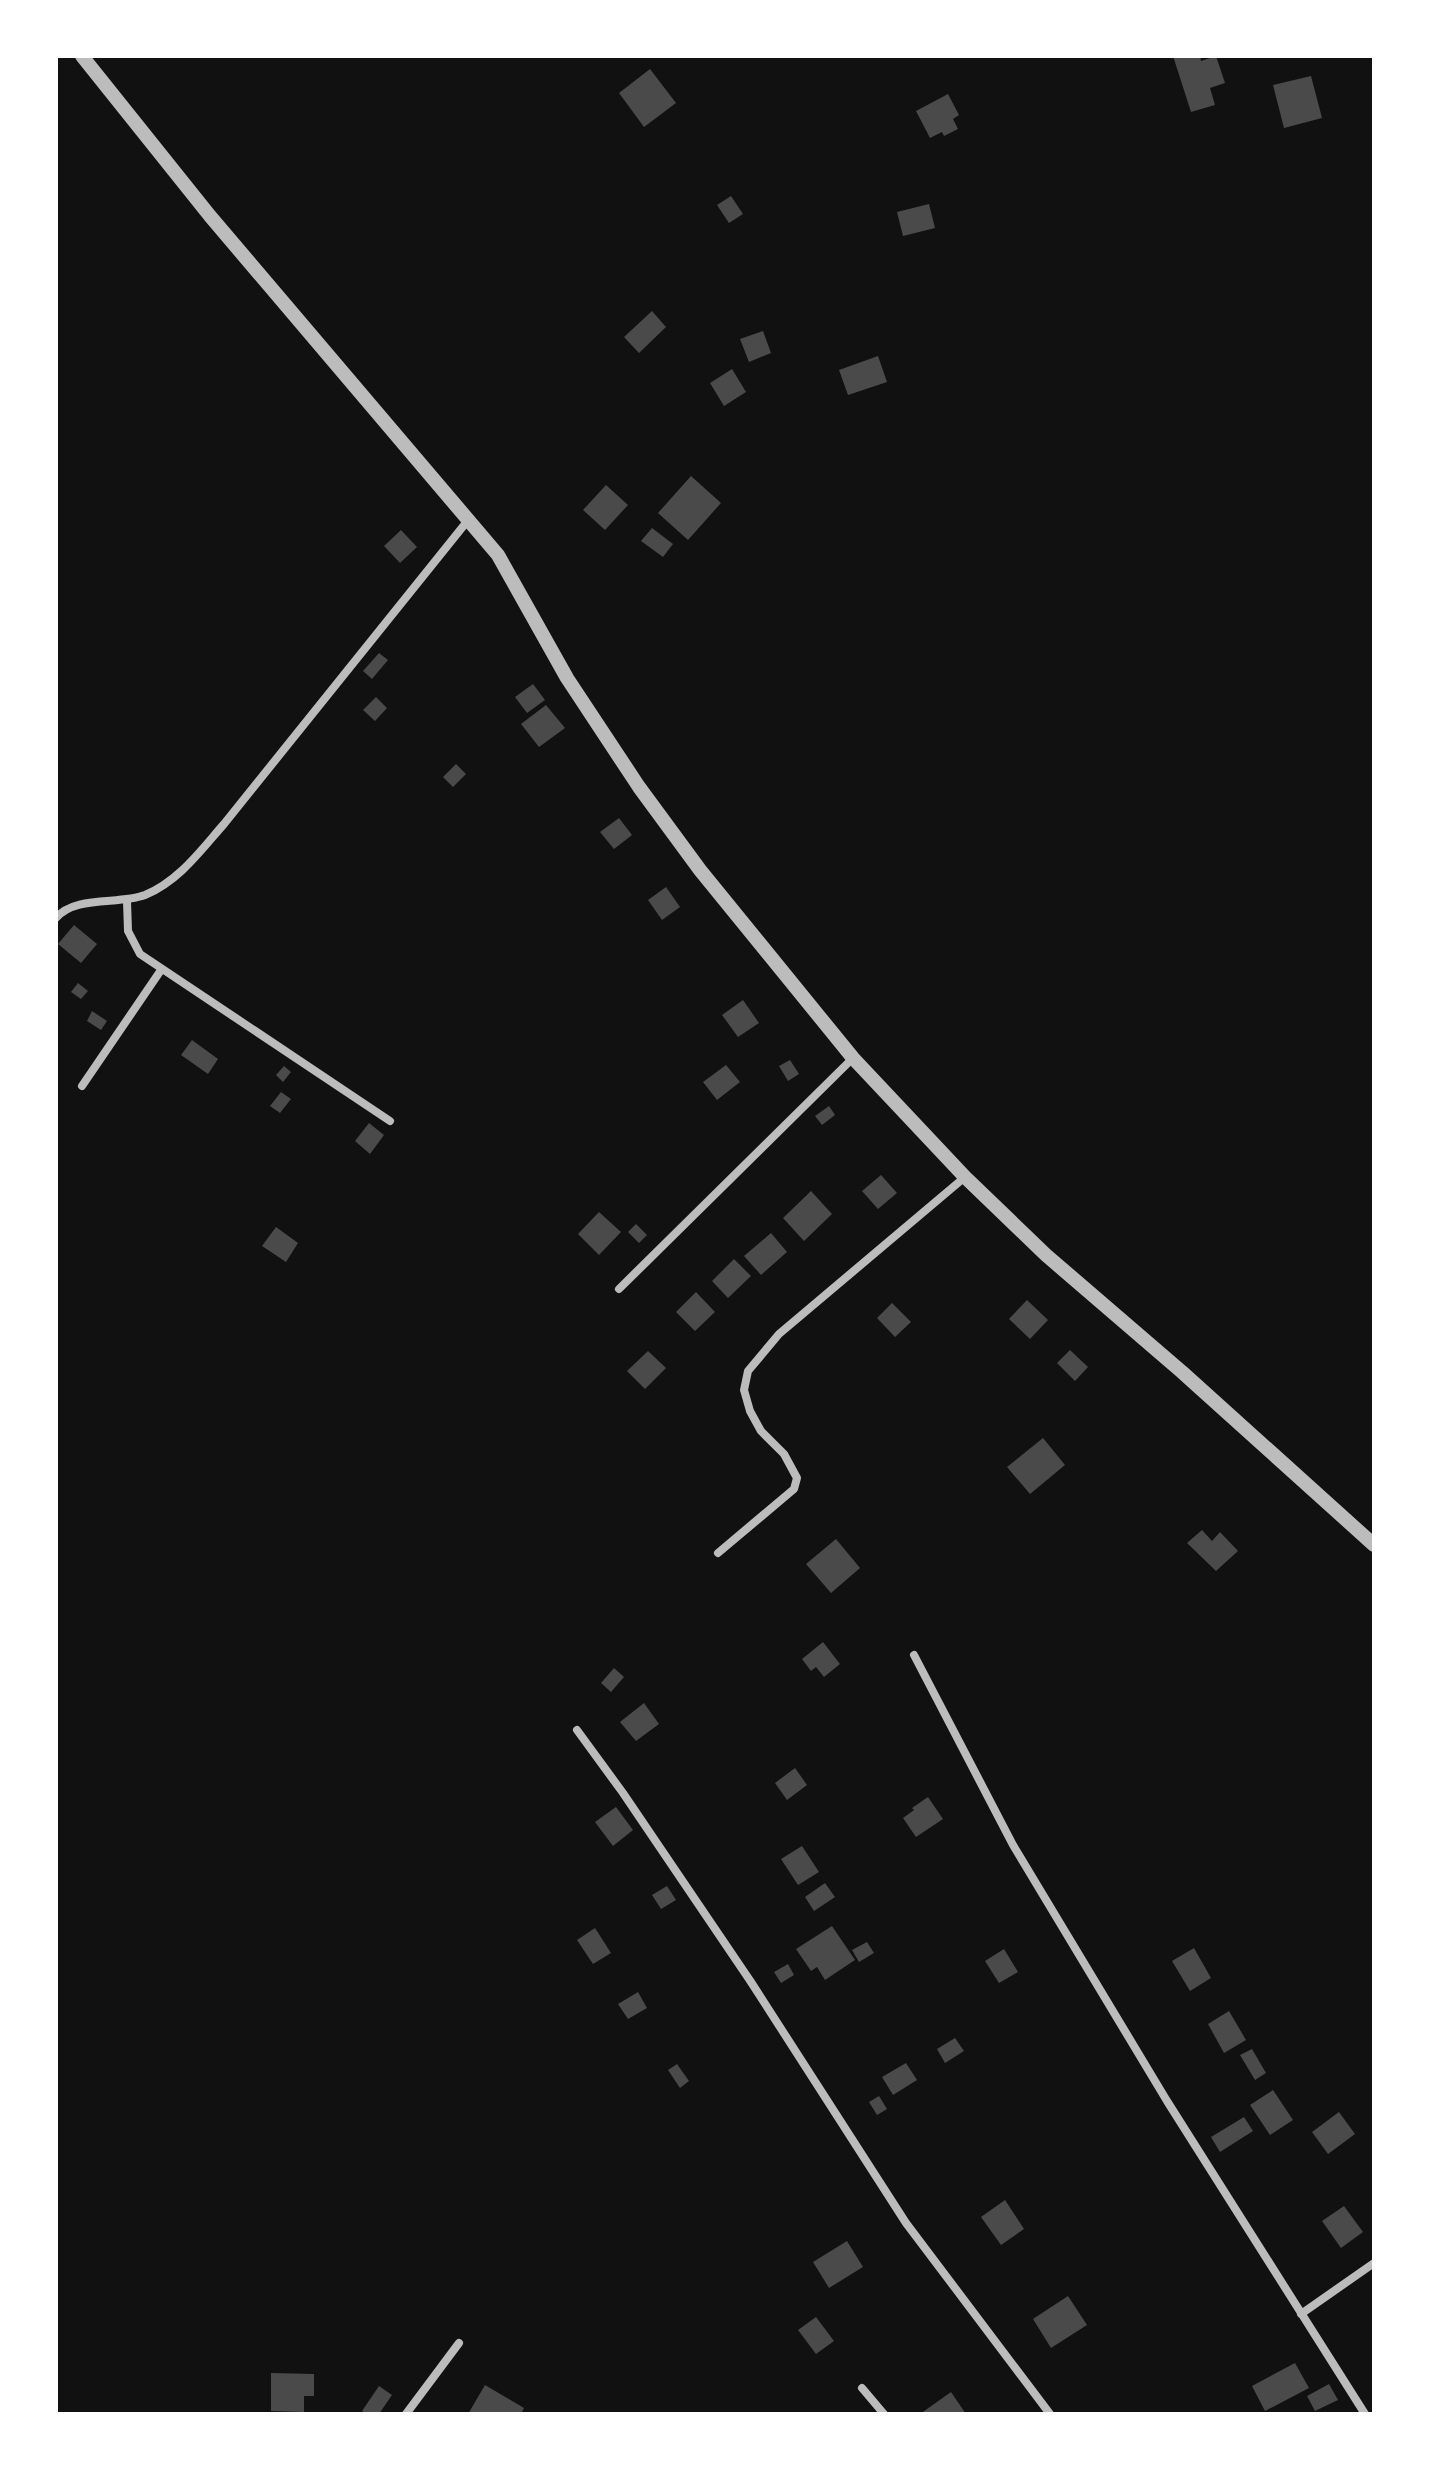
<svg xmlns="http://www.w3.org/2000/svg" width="1430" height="2470" viewBox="0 0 1430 2470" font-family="'PT Sans Narrow',sans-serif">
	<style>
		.building { fill: #4a4a4a }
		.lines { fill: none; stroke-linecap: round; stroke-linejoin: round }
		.minor { stroke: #bcbcbc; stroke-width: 8 }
		.tertiary { stroke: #bcbcbc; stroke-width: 14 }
	</style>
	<rect width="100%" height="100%" fill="#111"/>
	<!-- building -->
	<path class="building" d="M1173 56H1200L1201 61 1216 56 1225 83 1210 88 1215 105 1191 112Z
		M650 69 676 103 644 127 619 93Z
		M1311 76 1322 118 1284 128 1273 85Z
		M948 94 959 115 953 119 958 129 944 136 942 132 930 138 916 111Z
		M731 196 743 214 729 223 717 205Z
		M929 204 935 228 903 236 897 212Z
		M652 311 666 327 639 353 624 337Z
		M763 331 771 353 749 362 740 339Z
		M878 356 887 382 848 395 839 370Z
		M732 369 746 392 724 406 710 383Z
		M691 476 721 503 688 540 658 513Z
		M606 485 628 505 605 530 583 510Z
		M652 528 673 544 663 557 641 541Z
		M401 530 417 547 400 563 384 546Z
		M379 653 388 660 372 679 363 671Z
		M533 684 545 700 527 713 515 697Z
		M376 697 387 708 375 721 363 710Z
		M546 705 565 728 539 747 521 724Z
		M456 764 466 774 453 787 443 777Z
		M619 818 632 835 614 849 600 832Z
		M666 887 680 907 662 920 648 900Z
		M74 925 97 944 81 963 58 944Z
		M78 983 88 991 81 999 71 992Z
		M743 1000 759 1023 738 1037 722 1015Z
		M92 1011 107 1021 101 1030 87 1021Z
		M192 1040 218 1059 208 1074 181 1055Z
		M790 1060 799 1074 788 1081 779 1066Z
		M726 1065 740 1082 717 1100 703 1082Z
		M284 1066 291 1072 283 1082 276 1075Z
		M281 1092 291 1099 280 1113 270 1106Z
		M829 1106 835 1115 822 1125 815 1116Z
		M369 1123 384 1135 370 1154 355 1141Z
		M881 1175 897 1193 878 1209 862 1191Z
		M811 1191 832 1214 804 1241 783 1218Z
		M599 1212 621 1232 599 1255 578 1234Z
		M636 1224 647 1235 639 1243 628 1232Z
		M276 1227 298 1243 286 1262 262 1246Z
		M771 1233 787 1252 761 1275 744 1256Z
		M734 1259 751 1276 728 1298 712 1281Z
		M696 1292 715 1312 695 1331 676 1312Z
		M1027 1300 1048 1320 1030 1339 1009 1319Z
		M892 1303 911 1322 895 1337 877 1318Z
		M1070 1350 1088 1367 1075 1381 1057 1363Z
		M648 1351 666 1368 645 1389 627 1371Z
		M1043 1438 1065 1465 1030 1494 1007 1467Z
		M1202 1530 1212 1541 1220 1532 1238 1551 1216 1571 1187 1543Z
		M836 1539 860 1568 831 1593 806 1564Z
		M823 1642 840 1664 824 1677 816 1667 811 1671 802 1659Z
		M614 1668 624 1677 611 1692 601 1683Z
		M644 1703 659 1724 636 1741 620 1722Z
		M795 1768 807 1785 787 1800 775 1783Z
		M928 1797 943 1819 916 1837 903 1818 914 1810 912 1808Z
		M616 1807 633 1830 613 1846 595 1822Z
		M802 1846 819 1872 798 1885 781 1859Z
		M825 1883 835 1897 814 1911 805 1897Z
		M667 1886 676 1900 661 1909 652 1895Z
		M832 1926 855 1960 825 1980 817 1967 811 1971 796 1949Z
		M595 1928 611 1953 593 1964 577 1940Z
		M867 1942 874 1953 859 1962 852 1950Z
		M1194 1948 1211 1978 1190 1991 1172 1961Z
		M1004 1949 1018 1972 999 1983 985 1961Z
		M788 1964 794 1975 781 1983 774 1972Z
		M638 1992 647 2008 628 2019 618 2004Z
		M1229 2011 1246 2040 1224 2053 1208 2024Z
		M955 2038 964 2051 945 2063 937 2049Z
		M1252 2049 1266 2073 1255 2080 1240 2055Z
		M906 2063 917 2080 893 2095 882 2077Z
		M677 2064 689 2081 680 2088 668 2070Z
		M1273 2090 1293 2120 1270 2135 1250 2105Z
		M879 2096 887 2109 877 2115 869 2102Z
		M1339 2112 1355 2134 1328 2154 1312 2132Z
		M1244 2117 1253 2131 1220 2152 1211 2137Z
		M1005 2200 1024 2229 1001 2245 981 2217Z
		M1344 2206 1363 2232 1341 2248 1322 2221Z
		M847 2241 863 2267 829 2288 813 2262Z
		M1068 2296 1087 2325 1051 2348 1033 2319Z
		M816 2317 834 2341 816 2354 798 2330Z
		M1295 2363 1309 2388 1265 2411 1252 2386Z
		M271 2373 314 2374V2396H304V2412L271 2411Z
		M1329 2384 1338 2400 1315 2411 1307 2396Z
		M485 2385 524 2408 521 2414H468Z
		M379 2386 392 2395 379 2414H367L362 2411Z
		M951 2392 966 2414H920Z"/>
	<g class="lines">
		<!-- minor -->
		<path class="minor" d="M127 901 128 931 140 954 390 1121
			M56 918C75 895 119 905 145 895 179 881 201 850 224 824L469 519
			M82 1086 161 970
			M619 1289 853 1058
			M718 1553 794 1489 797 1478 784 1454 761 1431 750 1411 744 1390 748 1371 779 1334 965 1177
			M914 1655 1013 1845 1167 2101 1365 2414
			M577 1730 623 1793 751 1982 906 2223 1050 2414
			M1301 2314 1374 2263
			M862 2388 884 2414
			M406 2414 459 2343"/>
		<!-- tertiary -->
		<path class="tertiary" d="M82 56 210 216 498 555 567 678 639 787 700 870 853 1058 965 1177 1046 1255 1182 1372 1374 1545"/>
	</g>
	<!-- border -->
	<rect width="1430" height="2470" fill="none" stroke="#ffffff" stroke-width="116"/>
</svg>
